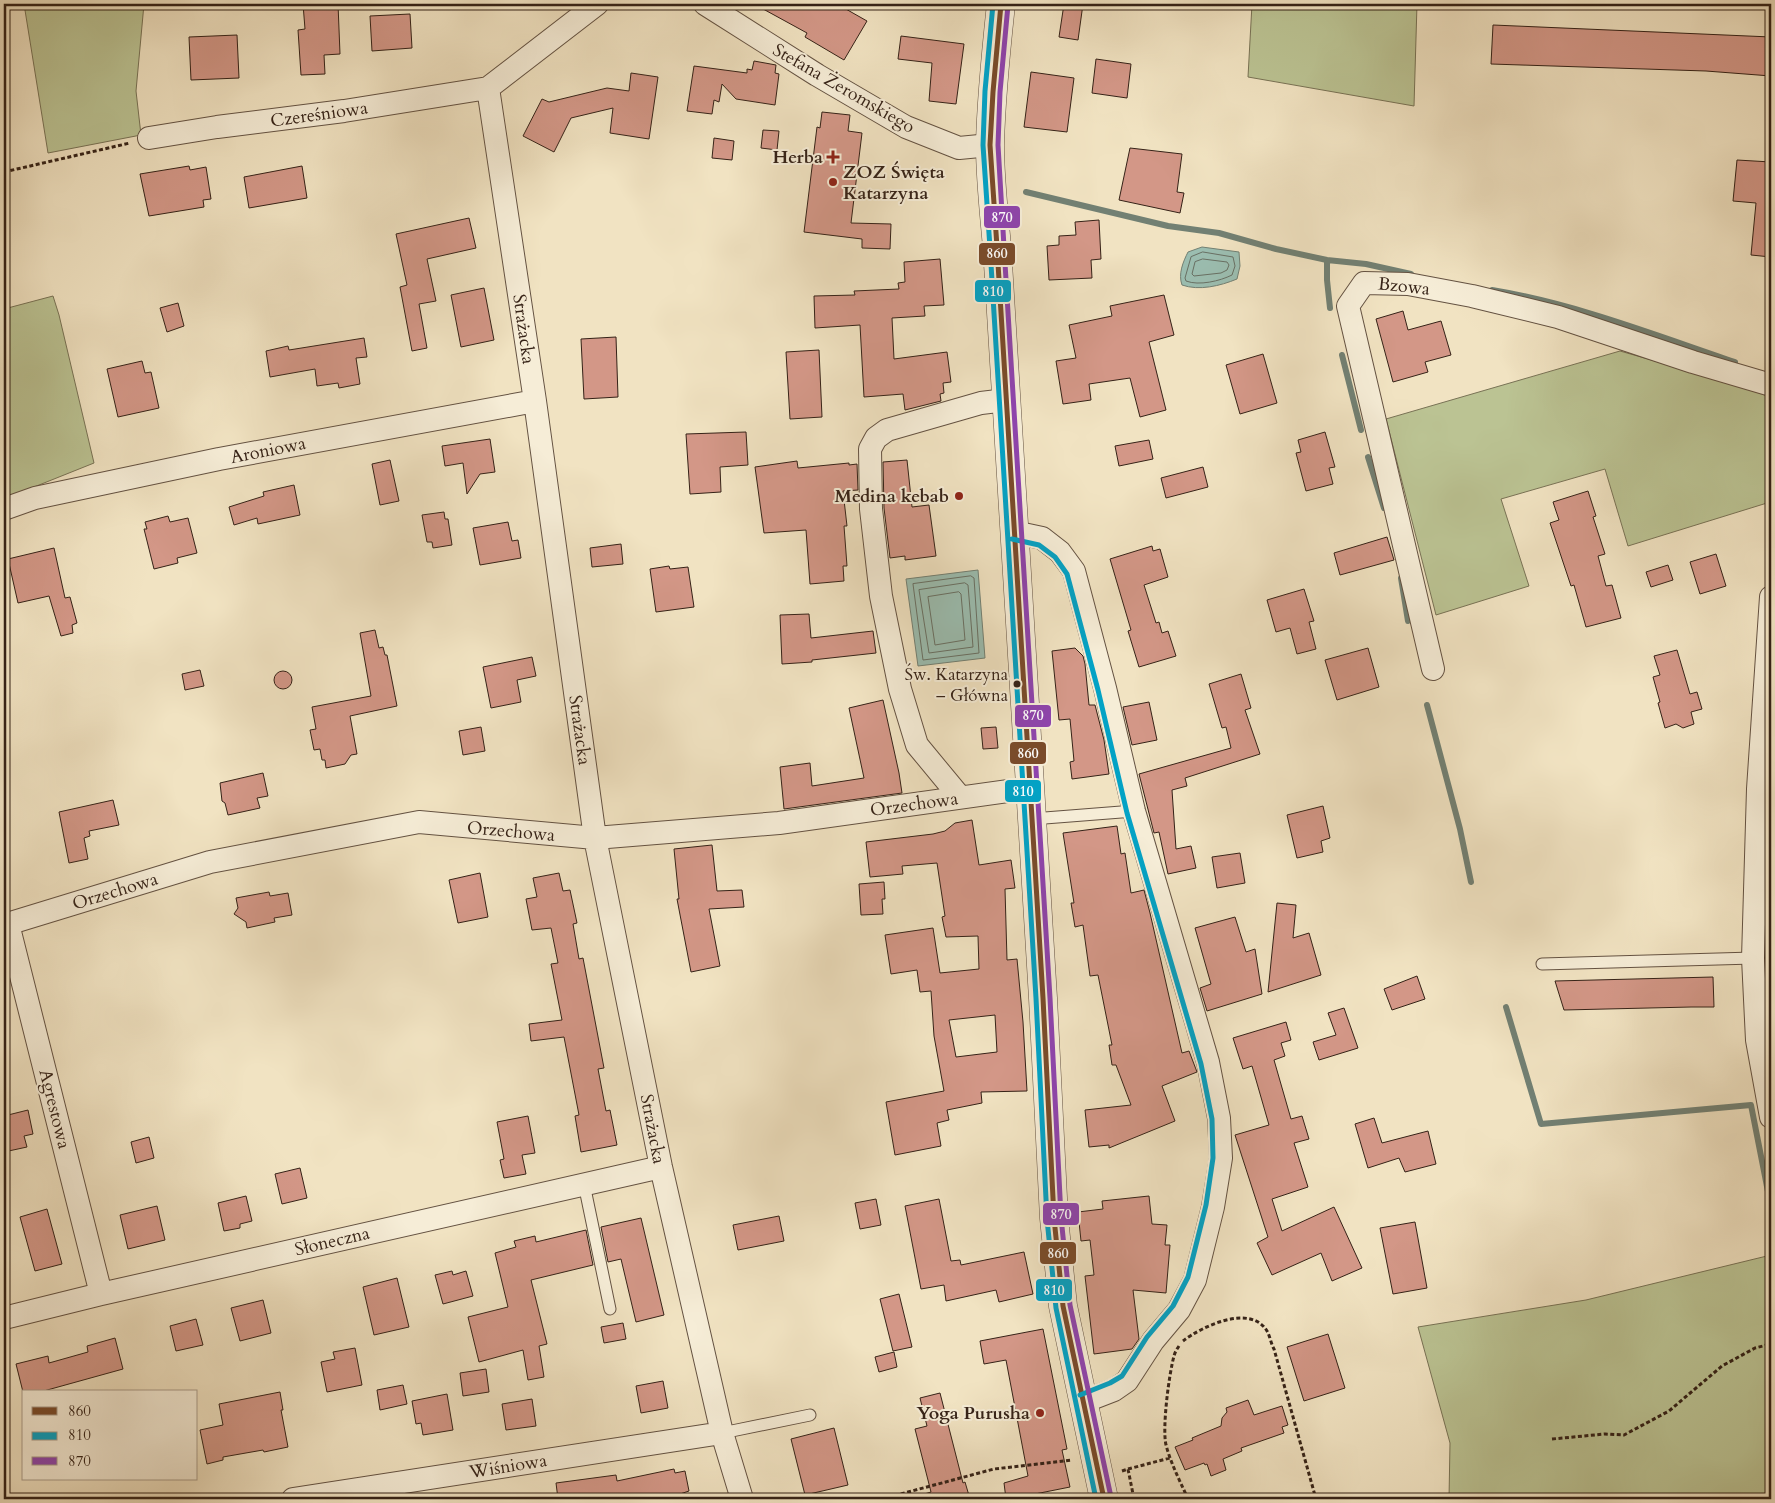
<svg xmlns="http://www.w3.org/2000/svg" width="1775" height="1503" viewBox="0 0 1775 1503" font-family="Cardo,serif">
	<style>
		.green { fill: #bbc393; stroke: #787255 }
		.water { fill: #9bbeb1; stroke: #728073 }
		.lines { fill: none; stroke-linecap: round; stroke-linejoin: round }
		.shore { stroke: #687064; stroke-width: 1 }
		.stream { stroke: #728073; stroke-width: 6 }
		.building { fill: #d39787; stroke: #352217; fill-rule: evenodd }
		.service-casing { stroke: #645242; stroke-width: 13 }
		.minor-casing { stroke: #645242; stroke-width: 24 }
		.tertiary-casing { stroke: #645242; stroke-width: 29 }
		.path { stroke: #352217; stroke-width: 3; stroke-dasharray: 4 2.5; stroke-linecap: butt }
		.service { stroke: #f6edd7; stroke-width: 11 }
		.minor { stroke: #f6edd7; stroke-width: 22 }
		.tertiary { stroke: #f6edd7; stroke-width: 28 }
		.bus-1-casing { stroke: #f6edd7; stroke-width: 9 }
		.bus-2-casing { stroke: #f6edd7; stroke-width: 9 }
		.bus-3-casing { stroke: #f6edd7; stroke-width: 9 }
		.bus-1 { stroke: #7a4b2a; stroke-width: 5 }
		.bus-2 { stroke: #03a2c5; stroke-width: 5 }
		.bus-3 { stroke: #8e44ad; stroke-width: 5 }
		.poi-dot { fill: #8f2418; stroke: #f6edd7; stroke-width: 2 }
		.bus-dot { fill: #352217; stroke: #f6edd7; stroke-width: 2 }
		.labels { text-anchor: middle; stroke-width: 4; stroke-linejoin: round; paint-order: stroke }
		.bus-label { font-size: 17px; fill: #352217; stroke: #f6edd7; text-anchor: end }
		.street-label { font-size: 18px; fill: #352217; stroke: #f6edd7 }
		.poi-label { font-size: 18px; font-weight: bold; fill: #352217; stroke: #f6edd7; text-anchor: end }
		.line-badge { stroke: #f6edd7; stroke-width: 2 }
		.badge-label { font-size: 14px; text-anchor: middle; font-weight: bold; fill: #fff }
	</style>
	<rect width="100%" height="100%" fill="#f1e3c2"/>
	<filter id="stains"><feTurbulence type="fractalNoise" baseFrequency=".004" numOctaves="4"/><feColorMatrix values="0 0 0 0 .2 0 0 0 0 .09 0 0 0 0 .02 0 0 0 .5 -.17"/></filter>
	<radialGradient id="worn" r=".72"><stop offset=".6" stop-color="#630" stop-opacity="0"/><stop offset="1" stop-color="#630" stop-opacity=".3"/></radialGradient>
	<!-- green -->
	<path class="green" d="M24 4H144L136 91 141 135 48 153Z
		M1252 4H1417L1414 106 1248 77Z
		M53 296 59 315 94 463 4 499V309Z
		M1620 351 1771 394V478L1767 503 1628 546 1605 469 1501 499 1529 586 1436 615 1386 419Z
		M1771 1255V1499H1449L1450 1443 1418 1327 1586 1300Z"/>
	<!-- water -->
	<path class="water" d="M1202 247 1239 252 1240 266 1237 279C1220 286 1199 291 1182 285 1178 274 1183 262 1188 252Z
		M978 570 985 658 918 666 906 579Z"/>
	<g class="lines">
		<!-- shore -->
		<path class="shore" d="M1203 252 1233 257 1235 266 1232 275C1220 281 1199 286 1186 281L1185 278 1191 257Z
			M1203 259 1227 262 1229 265 1227 270 1221 273 1194 276 1192 274 1195 262Z
			M971 576 974 578 979 653 923 660 913 584Z
			M965 583 968 585 973 647 929 653 919 590Z
			M959 592 961 594 965 640 935 645 928 597Z"/>
		<!-- stream -->
		<path class="stream" d="M1026 192 1168 226 1219 233 1276 249 1327 260 1366 264 1411 274
			M1327 260V280L1330 308
			M1492 290C1576 304 1655 335 1735 362
			M1342 355 1361 430
			M1368 457 1384 508
			M1401 578 1408 621
			M1427 705 1460 829 1471 882
			M1506 1007 1541 1124 1751 1105 1771 1207"/>
	</g>
	<!-- building -->
	<path class="building" d="M303 4H338L340 54 324 55 325 74 301 75 298 30 305 29Z
		M754 4H837L867 21 844 60 805 37 807 33Z
		M1064 4H1083L1078 40 1059 37Z
		M410 14 412 48 372 51 370 16Z
		M1493 25 1771 37V76L1706 71 1491 64Z
		M237 35 239 78 191 80 189 37Z
		M901 36 964 44 956 104 929 101 932 63 898 59Z
		M1096 59 1131 64 1127 98 1092 93Z
		M754 61 776 65 775 73 779 74 775 105 736 99 722 84 719 102 714 100 712 114 687 111 694 66 747 73V69L752 70Z
		M1031 72 1074 78 1067 132 1024 127Z
		M631 73 658 77 649 139 610 133 613 108 571 118 554 152 523 136 542 99 549 102 607 88 629 91Z
		M822 112 850 115 848 131 862 133 851 223 891 224 890 249 862 248V239L804 232 817 127 820 128Z
		M763 130 779 131 777 150 761 148Z
		M714 138 734 141 732 160 712 158Z
		M1130 148 1182 154 1177 192 1184 193 1180 213 1119 200Z
		M1737 160 1771 162V257L1751 255 1756 203 1733 201Z
		M189 166 190 170 206 167 211 199 203 200 204 207 149 216 140 174Z
		M302 166 307 198 249 208 244 177Z
		M469 218 476 248 427 259 436 301 419 304 427 348 412 351 400 287 407 285 396 234Z
		M1099 220 1101 259 1091 260 1092 278 1049 280 1047 246 1059 245V236L1076 235 1075 222Z
		M940 259 944 305 924 306 925 316 892 318 894 359 947 352 951 382 943 383 944 393 940 394 941 401 905 410 903 394 864 397 860 325 815 328 814 296 855 295 854 291 899 289 898 283 905 282 904 262Z
		M484 288 494 340 461 347 451 295Z
		M1164 295 1174 335 1149 342 1166 410 1140 417 1130 378 1089 384 1091 400 1063 404 1056 361 1076 358 1069 325 1112 316 1110 306Z
		M178 303 184 326 167 332 160 308Z
		M1403 311 1408 330 1441 321 1451 355 1425 362 1428 372 1393 382 1376 319Z
		M616 337 618 397 584 399 581 339Z
		M364 338 367 357 356 358 360 384 339 388 338 383 317 386 315 369 270 377 266 351 288 346 289 350Z
		M819 350 822 417 790 419 786 352Z
		M1263 354 1277 403 1240 414 1226 365Z
		M142 361 145 373 151 372 159 408 118 417 107 369Z
		M746 432 748 465 720 467 721 492 690 494 686 434Z
		M1325 432 1335 467 1329 468 1333 484 1306 491 1296 453 1301 452 1298 440Z
		M490 439 495 472 480 474 467 494 463 463 445 466 442 446Z
		M1149 440 1153 459 1119 466 1115 446Z
		M390 460 399 501 380 505 372 464Z
		M907 460 912 507 929 505 936 556 905 560V556L890 558 884 508 883 462Z
		M797 461 798 468 849 463V465L857 464 858 490 843 491 847 526H844L847 566H843L844 581 810 584 806 530 764 533 755 467Z
		M1203 467 1208 487 1166 498 1161 478Z
		M294 485 300 515 258 524 257 518 234 525 229 507 264 496 263 492Z
		M1588 491 1596 516 1593 517 1605 554 1598 556 1606 586 1612 585 1621 618 1586 627 1574 585 1571 586 1550 523 1559 520 1553 502Z
		M444 512 445 519H448L452 545 433 548 432 542H427L422 515Z
		M168 516 170 522 188 518 197 553 177 558 178 563 154 569 144 529H147L145 522Z
		M508 522 512 541 518 540 521 558 480 565 473 528Z
		M1387 537 1394 560 1340 575 1334 553Z
		M621 544 623 564 592 567 590 548Z
		M1152 546 1153 551 1160 549 1168 577 1144 585 1156 623 1159 622 1162 633 1168 631 1176 656 1139 667 1128 631 1131 630 1110 559Z
		M54 548 65 598 70 597 77 623 72 625 73 633 61 636 49 596 18 603 8 559Z
		M1716 554 1726 586 1700 594 1690 562Z
		M1668 565 1673 580 1651 587 1646 572Z
		M669 566 670 569 688 567 694 607 656 612 650 569Z
		M1304 589 1314 621 1309 622 1316 649 1297 654 1290 628 1276 632 1267 600Z
		M809 614 811 638 873 631 876 653 812 660V662L782 664 780 615Z
		M375 630 379 648 383 647 385 655H387L397 706 350 716 357 754 351 755 345 764 326 768 325 760H322L320 749 314 750 310 730 316 729 312 707 371 696 360 633Z
		M1075 648 1083 656 1085 664 1089 705H1095L1104 740 1109 774 1072 779 1070 762 1074 761 1070 719 1059 720 1052 651Z
		M1368 648 1379 687 1337 700 1325 660Z
		M1677 650 1690 694 1697 692 1702 709 1691 712 1694 724 1683 728 1676 724 1665 728 1658 703 1660 702 1653 677 1660 675 1654 656Z
		M532 657 536 676 517 680 521 702 491 708 483 667Z
		M200 670 204 686 185 690 182 674Z
		M274 680a9 9 0 1 1 18 0a9 9 0 1 1-18 0Z
		M1241 674 1251 708 1245 710 1260 754 1185 778 1187 786 1172 790 1176 849 1191 846 1196 868 1168 874 1159 832 1154 833 1139 774 1231 748 1226 727 1222 728 1209 684Z
		M883 700 899 773 902 793 784 809 780 767 810 763 812 786 864 778 849 708Z
		M1149 702 1157 740 1132 745 1123 707Z
		M481 727 485 751 463 755 459 731Z
		M996 727 998 748 983 749 981 728Z
		M263 773 268 796 257 798 260 808 228 815 225 803 222 801 220 783Z
		M113 800 119 825 89 831 90 836 84 838 88 859 69 863 59 812Z
		M1323 806 1330 838 1321 841 1323 852 1297 858 1287 815Z
		M972 820 979 865 1011 860 1015 888 1005 889 1007 960 1017 959 1023 1022 1027 1091 981 1092 982 1103 947 1110 949 1120 937 1123 941 1146 895 1155 886 1102 944 1091 934 1036 931 991 920 992 917 970 891 974 885 935 933 928 940 973 979 969 978 936 946 937 942 917 945 916 937 863 902 866 903 874 870 877 866 842 933 834 945 831 955 823ZM995 1015 997 1052 956 1057 949 1020Z
		M1117 826 1121 854 1125 853 1131 893 1144 890 1150 913 1182 1053 1189 1051 1197 1072 1162 1086 1175 1121 1109 1148V1145L1089 1147 1085 1110 1131 1105 1116 1065H1112L1109 1045H1112L1098 975 1090 976 1083 925 1075 927 1071 903H1074L1063 833Z
		M712 845 717 891 742 890 744 907 709 909 720 966 691 972 677 899H679L674 849Z
		M1240 853 1245 883 1217 888 1212 857Z
		M480 873 488 917 458 923 449 880Z
		M559 873 563 891 570 890 577 923 573 924 579 959 583 958 604 1068 598 1069 606 1111 610 1110 617 1145 581 1152 575 1116 579 1115 564 1037 531 1041 529 1024 562 1020 551 964 558 963 551 928 532 930 526 899 537 897 533 878Z
		M884 882 885 899H882L883 914 861 915 859 884Z
		M269 892 270 896 288 893 292 915 274 918 275 922 247 928 246 922 234 914 238 908 236 898Z
		M1277 903 1296 905 1293 938 1309 933 1321 975 1268 992Z
		M1235 917 1246 952 1255 949 1262 994 1207 1011 1200 988 1211 984 1195 928Z
		M1417 976 1425 999 1392 1010 1384 989Z
		M1713 977 1714 1007H1691L1564 1010 1555 981Z
		M1344 1008 1358 1048 1319 1060 1313 1042 1336 1035 1328 1013Z
		M1286 1022 1291 1040 1281 1043 1285 1056 1274 1060 1291 1119 1302 1116 1309 1139 1294 1143 1308 1187 1272 1199 1282 1231 1334 1207 1362 1268 1332 1281 1321 1253 1272 1275 1257 1243 1268 1237 1235 1135 1269 1125 1252 1066 1243 1069 1233 1038Z
		M28 1110 33 1134 24 1136 27 1147 4 1152V1116Z
		M528 1116 535 1153 522 1155 526 1174 504 1178 500 1160 504 1159 497 1122Z
		M1374 1118 1382 1143 1428 1131 1436 1164 1405 1172 1399 1158 1368 1168 1355 1124Z
		M149 1137 154 1158 136 1163 131 1142Z
		M300 1168 307 1198 282 1204 275 1174Z
		M246 1196 252 1221 240 1224V1228L224 1231 218 1203Z
		M1149 1196 1152 1224 1167 1225 1165 1245H1170L1166 1293 1133 1290 1139 1339 1132 1349 1094 1354 1085 1276 1094 1275 1090 1240 1081 1241 1078 1212 1103 1209 1102 1201Z
		M876 1199 881 1225 860 1229 855 1203Z
		M939 1199 951 1261 960 1260 961 1265 1024 1252 1033 1294 999 1302 996 1290 946 1301 944 1285 921 1289 905 1206Z
		M157 1206 165 1240 128 1249 120 1215Z
		M47 1209 62 1264 35 1271 20 1217Z
		M779 1216 784 1241 738 1250 733 1225Z
		M641 1218 664 1315 636 1322 621 1259 608 1262 601 1227Z
		M1415 1222 1427 1288 1393 1294 1380 1228Z
		M586 1230 593 1265 531 1280 547 1344 539 1346 544 1377 528 1380 523 1350 479 1362 468 1317 508 1307 495 1253 516 1247 514 1241 535 1236 536 1242Z
		M452 1271 453 1275 466 1271 473 1296 443 1304 435 1275Z
		M397 1278 409 1327 374 1335 363 1287Z
		M899 1294 912 1347 893 1351 880 1299Z
		M263 1300 271 1333 240 1341 231 1308Z
		M196 1319 203 1345 176 1351 170 1326Z
		M623 1323 626 1339 604 1343 601 1327Z
		M1043 1329 1067 1449 1062 1450 1070 1487 1025 1496V1499H1006L1004 1483 1028 1476 1006 1360 984 1364 980 1341Z
		M1328 1334 1345 1388 1304 1401 1287 1347Z
		M115 1338 123 1369 40 1392H23L16 1364 48 1356 49 1363 88 1352 87 1346Z
		M355 1348 362 1385 327 1392 321 1362 335 1359 333 1352Z
		M894 1352 897 1367 879 1372 875 1357Z
		M486 1369 489 1392 463 1396 460 1373Z
		M663 1381 668 1408 641 1413 636 1386Z
		M403 1385 407 1404 380 1410 377 1390Z
		M280 1392 283 1410H281L288 1447 264 1452 263 1450 223 1457V1460L207 1464 200 1430 223 1425 219 1404Z
		M940 1393 963 1483 965 1482 970 1499H922L921 1495 931 1492 915 1429 927 1426 920 1398Z
		M447 1394 453 1430 423 1435 421 1423 416 1424 412 1401Z
		M532 1399 536 1426 506 1430 502 1404Z
		M1248 1400 1254 1415 1282 1406 1288 1425 1282 1427 1284 1433 1241 1448 1242 1451 1223 1459 1226 1470 1211 1476 1207 1464 1205 1465 1204 1463 1185 1470 1175 1447 1193 1440 1192 1438 1221 1426 1222 1418 1227 1412 1226 1408Z
		M834 1428 848 1485 805 1495 791 1439Z
		M674 1469 675 1473 685 1471 689 1491 680 1494 681 1499H558L556 1483 616 1475 617 1481Z"/>
	<g class="lines">
		<!-- service casing -->
		<g class="service-casing">
			<path id="service" d="M1032 819 1134 811
				M1542 964 1753 958
				M584 1184 610 1309
				M722 1433 810 1415"/>
		</g>
		<!-- minor casing -->
		<g class="minor-casing">
			<path id="minor" d="M597 4 488 88 535 401 595 838 661 1167 722 1433 742 1499
				M705 4 817 75 906 127 959 148 990 145
				M149 138 217 127 344 111 488 88
				M4 509 35 498 219 459 535 401
				M1014 532 1042 538 1060 552 1074 571 1105 688 1134 811 1208 1062 1219 1118 1221 1158 1213 1207 1195 1280 1179 1310 1153 1341 1127 1381 1114 1390 1083 1402
				M1771 597 1758 789 1753 958 1757 1040 1771 1117
				M1433 669 1348 306 1364 283 1408 284 1472 296 1558 317 1693 362 1771 385
				M960 797 917 745 900 689 881 596 871 509 870 449 876 438 887 430 981 403 1006 400
				M8 924 101 1294
				M4 925 210 862 419 822 595 838 779 823 1029 788
				M4 1318 101 1294 661 1167
				M293 1499 722 1433"/>
		</g>
		<!-- tertiary casing -->
		<g class="tertiary-casing">
			<path id="tertiary" d="M1001 4C996 51 991 97 990 145 990 179 994 213 997 247L1043 998 1054 1218 1063 1306 1104 1499"/>
		</g>
		<!-- path -->
		<path class="path" d="M4 172 130 143
			M1183 1341C1201 1327 1250 1303 1267 1331 1270 1336 1271 1344 1274 1349L1316 1499
			M1179 1346C1177 1349 1175 1352 1174 1356 1169 1374 1162 1428 1166 1445 1171 1464 1180 1481 1188 1499
			M1552 1439 1605 1434 1624 1435 1669 1411 1722 1366 1755 1348 1771 1344
			M1128 1469 1170 1458
			M1122 1471 1128 1469 1134 1499
			M882 1499 994 1469 1072 1460"/>
		<!-- service -->
		<use href="#service" class="service"/>
		<!-- minor -->
		<use href="#minor" class="minor"/>
		<!-- tertiary -->
		<use href="#tertiary" class="tertiary"/>
		<!-- bus-1 casing -->
		<g class="bus-1-casing">
			<path id="bus-1" d="M1001 4 993 92 990 145 997 247 1043 998 1054 1218 1063 1306 1104 1499"/>
		</g>
		<!-- bus-2 casing -->
		<g class="bus-2-casing">
			<path id="bus-2" d="M993 4 985 91 983 145 990 248 1036 998 1047 1219 1056 1308 1096 1499
				M1012 539 1039 545 1055 557 1067 574 1098 690 1127 813 1201 1064 1212 1119 1213 1158 1206 1205 1188 1277 1173 1306 1147 1337 1122 1376 1110 1383 1080 1395"/>
		</g>
		<!-- bus-3 casing -->
		<g class="bus-3-casing">
			<path id="bus-3" d="M1008 5 1000 92 998 145 1004 247 1050 998 1061 1217 1070 1305 1111 1497"/>
		</g>
		<!-- bus-1 -->
		<use href="#bus-1" class="bus-1"/>
		<!-- bus-2 -->
		<use href="#bus-2" class="bus-2"/>
		<!-- bus-3 -->
		<use href="#bus-3" class="bus-3"/>
	</g>
	<!-- markers -->
	<g class="poi-dot">
		<path d="M830.5 149.5h5v5h5v5h-5v5h-5v-5h-5v-5h5z"/>
		<circle cx="833" cy="182" r="5"/>
		<circle cx="959" cy="496" r="5"/>
		<circle cx="1040" cy="1413" r="5"/>
	</g>
	<circle class="bus-dot" cx="1017" cy="684" r="4.5"/>
	<g class="labels">
		<!-- bus labels -->
		<g class="bus-label">
			<text x="1008" y="680">Św. Katarzyna<tspan x="1008" dy="21">– Główna</tspan></text>
		</g>
		<!-- street labels -->
		<g class="street-label">
			<text transform="translate(844 88) rotate(30)" y="6">Stefana Żeromskiego</text>
			<text transform="translate(319 114) rotate(-8)" y="6">Czereśniowa</text>
			<text transform="translate(1404 286) rotate(6)" y="6">Bzowa</text>
			<text transform="translate(524 329) rotate(82)" y="6">Strażacka</text>
			<text transform="translate(268 450) rotate(-11)" y="6">Aroniowa</text>
			<text transform="translate(580 730) rotate(82)" y="6">Strażacka</text>
			<text transform="translate(914 804) rotate(-8)" y="6">Orzechowa</text>
			<text transform="translate(511 831) rotate(5)" y="6">Orzechowa</text>
			<text transform="translate(115 891) rotate(-17)" y="6">Orzechowa</text>
			<text transform="translate(55 1109) rotate(76)" y="6">Agrestowa</text>
			<text transform="translate(653 1129) rotate(79)" y="6">Strażacka</text>
			<text transform="translate(332 1241) rotate(-13)" y="6">Słoneczna</text>
			<text transform="translate(508 1466) rotate(-9)" y="6">Wiśniowa</text>
		</g>
		<!-- poi labels -->
		<g class="poi-label">
			<text x="823" y="163">Herba</text>
			<text x="843" y="178" text-anchor="start">ZOZ Święta<tspan x="843" dy="21">Katarzyna</tspan></text>
			<text x="949" y="502">Medina kebab</text>
			<text x="1030" y="1419">Yoga Purusha</text>
		</g>
	</g>
	<g class="line-badge">
		<rect x="983" y="205" width="38" height="24" rx="5" fill="#8e44ad"/>
		<rect x="978" y="242" width="38" height="24" rx="5" fill="#7a4b2a"/>
		<rect x="974" y="279" width="38" height="24" rx="5" fill="#03a2c5"/>
		<rect x="1014" y="704" width="38" height="24" rx="5" fill="#8e44ad"/>
		<rect x="1009" y="741" width="38" height="24" rx="5" fill="#7a4b2a"/>
		<rect x="1004" y="779" width="38" height="24" rx="5" fill="#03a2c5"/>
		<rect x="1042" y="1202" width="38" height="24" rx="5" fill="#8e44ad"/>
		<rect x="1039" y="1241" width="38" height="24" rx="5" fill="#7a4b2a"/>
		<rect x="1035" y="1278" width="38" height="24" rx="5" fill="#03a2c5"/>
	</g>
	<g class="badge-label">
		<text x="1002" y="222">870</text>
		<text x="997" y="258">860</text>
		<text x="993" y="296">810</text>
		<text x="1033" y="720">870</text>
		<text x="1028" y="758">860</text>
		<text x="1023" y="796">810</text>
		<text x="1061" y="1219">870</text>
		<text x="1058" y="1258">860</text>
		<text x="1054" y="1295">810</text>
	</g>
	<!-- margin -->
	<rect width="1775" height="1503" fill="none" stroke="#f1e3c2" stroke-width="20"/>
	<rect x="5" y="5" width="1765" height="1493" fill="none" stroke="#352217" stroke-width="2.5"/>
	<rect x="10" y="10" width="1755" height="1483" fill="none" stroke="#352217"/>
	<!-- legend -->
	<rect x="22" y="1390" width="175" height="90" fill="#f6edd7" stroke="#a99c8a"/>
	<rect x="32" y="1407" width="25" height="8" fill="#7a4b2a" stroke="#a99c8a"/>
	<text x="68" y="1416" font-size="15" fill="#352217">860</text>
	<rect x="32" y="1432" width="25" height="8" fill="#03a2c5" stroke="#a99c8a"/>
	<text x="68" y="1440" font-size="15" fill="#352217">810</text>
	<rect x="32" y="1457" width="25" height="8" fill="#8e44ad" stroke="#a99c8a"/>
	<text x="68" y="1466" font-size="15" fill="#352217">870</text>
	<rect width="100%" height="100%" filter="url(#stains)"/>
	<rect width="100%" height="100%" fill="url(#worn)"/>
</svg>
